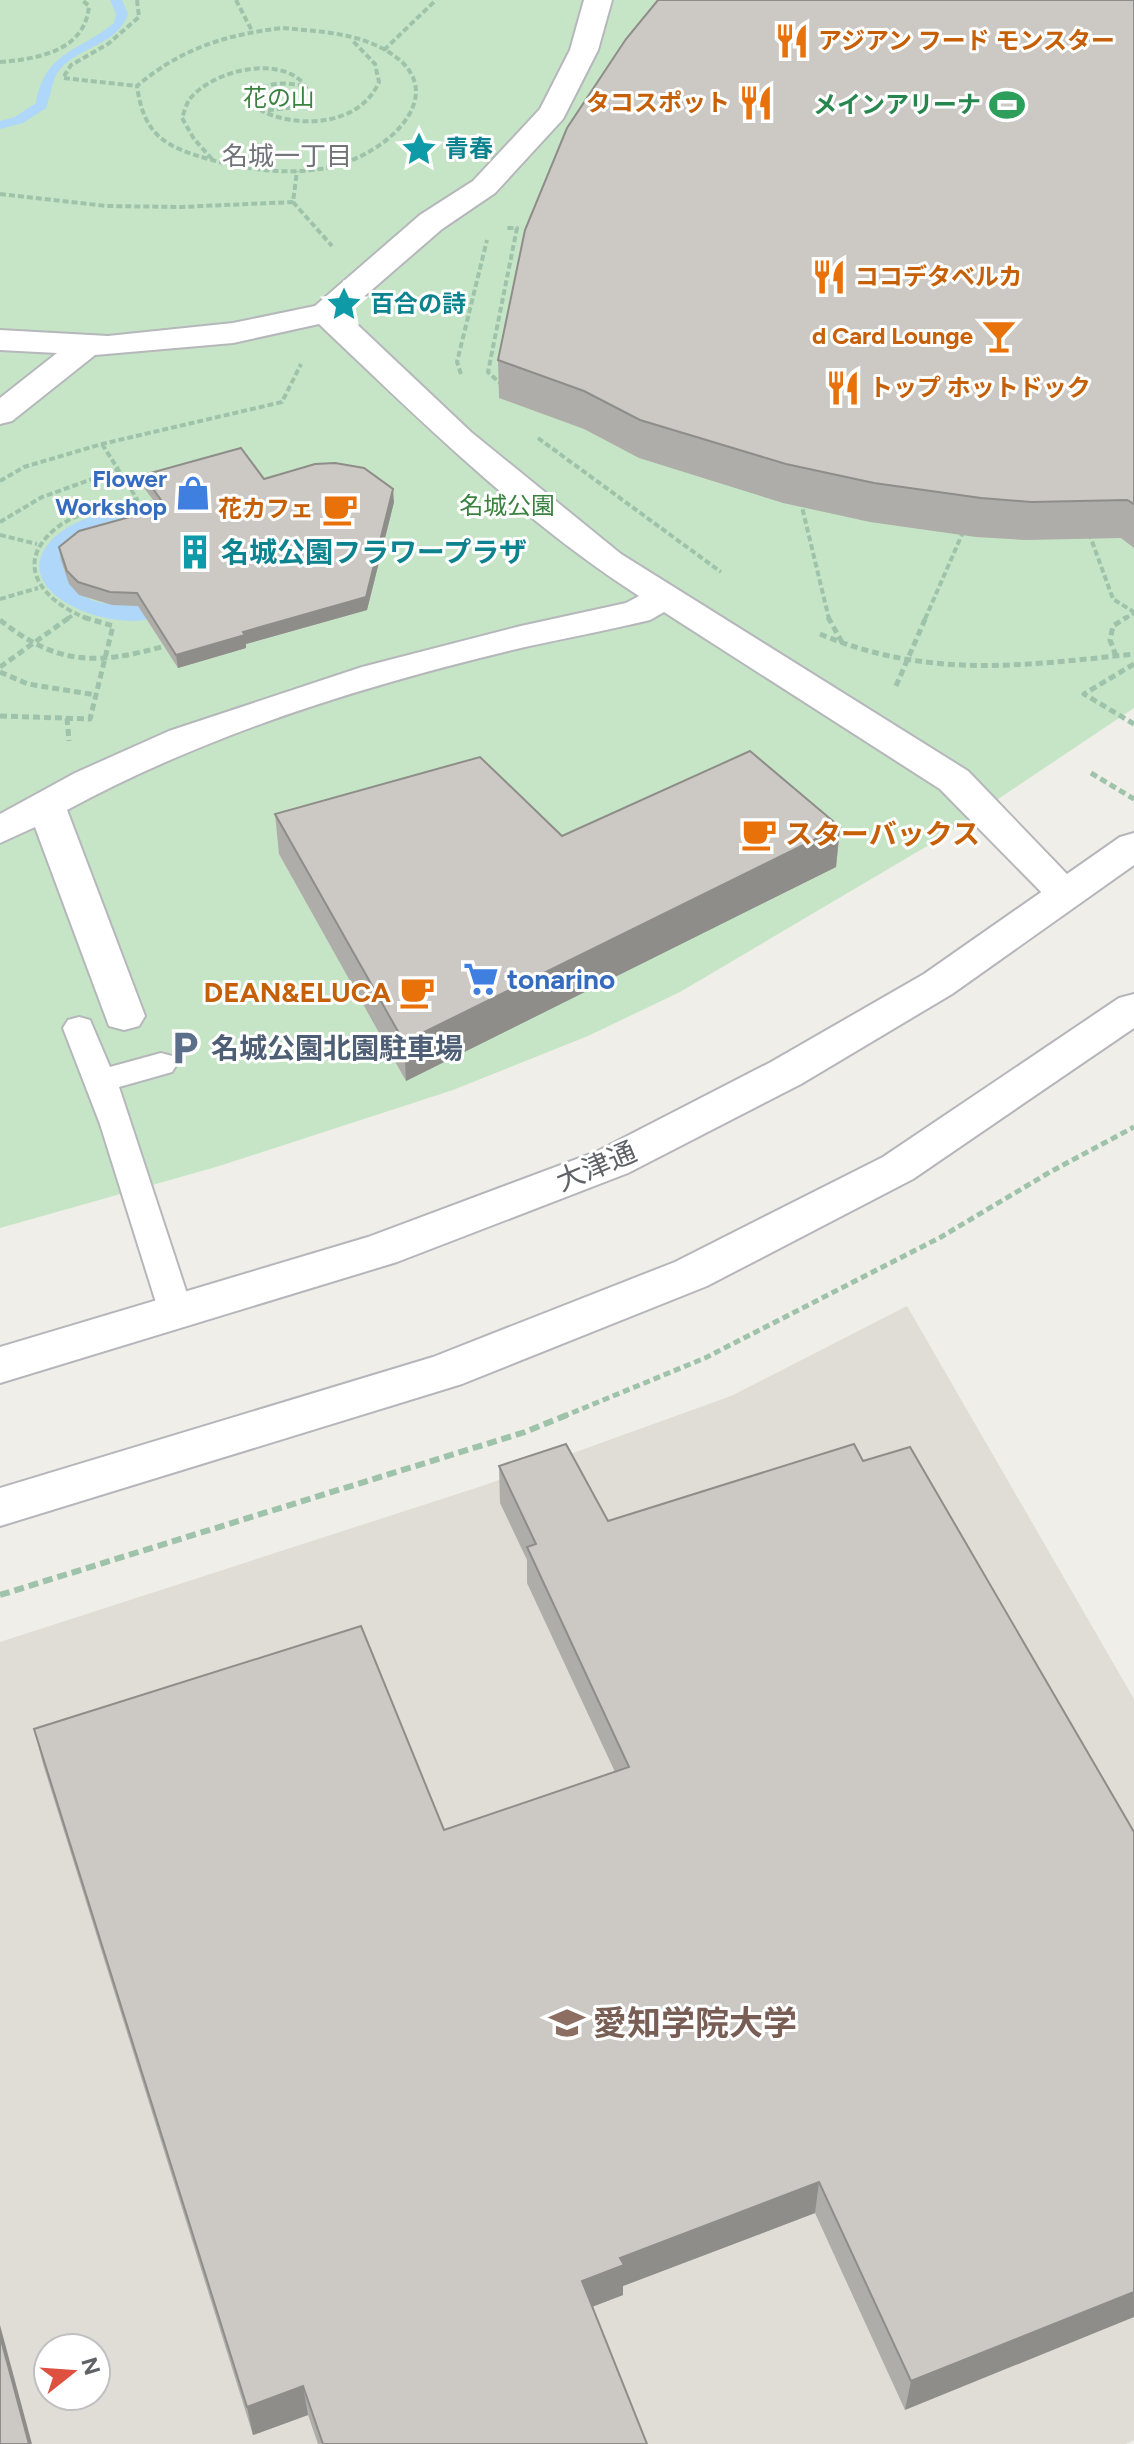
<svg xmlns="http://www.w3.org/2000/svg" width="1134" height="2444" viewBox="0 0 1134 2444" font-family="Figtree,'Noto Sans JP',sans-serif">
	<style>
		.education { fill: #e0ddd6; fill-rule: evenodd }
		.green { fill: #c6e5c7 }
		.water { fill: #aed7f9 }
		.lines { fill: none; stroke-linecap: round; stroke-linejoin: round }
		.stream { fill: #aed7f9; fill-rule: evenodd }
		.lane-casing { stroke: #b5b7bb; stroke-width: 4 }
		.street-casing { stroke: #b5b7bb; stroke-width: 4 }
		.secondary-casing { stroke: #b4b6bb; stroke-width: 4 }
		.path-far2 { stroke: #9ec3aa; stroke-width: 4; stroke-dasharray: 6 3; stroke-linecap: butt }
		.path-far1 { stroke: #9ec3aa; stroke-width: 5; stroke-dasharray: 7 4; stroke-linecap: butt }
		.path { stroke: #9ec3aa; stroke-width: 6; stroke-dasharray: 10 5; stroke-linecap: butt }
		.lane { fill: #fff; fill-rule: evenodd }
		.street { fill: #fff; fill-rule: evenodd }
		.secondary { fill: #fff; fill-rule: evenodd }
		.wall { fill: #afada9 }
		.shaded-wall { fill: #8f8d89 }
		.building { fill: #ccc9c4; stroke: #8f8d89; stroke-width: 2 }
		.labels { text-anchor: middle; stroke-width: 6; stroke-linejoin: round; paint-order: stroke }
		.far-food-label { font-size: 24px; font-weight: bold; fill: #c56008; stroke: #fff; text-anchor: start }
		.far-park-label { font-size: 24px; fill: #3b8240; stroke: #fff }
		.far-leisure-label { font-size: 24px; font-weight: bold; fill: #27864d; stroke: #fff; text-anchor: end }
		.far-culture-label { font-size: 24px; font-weight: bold; fill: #0d838f; stroke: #fff; text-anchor: start }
		.far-shop-label { font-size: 24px; font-weight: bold; fill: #366cbe; stroke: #fff; text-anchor: end }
		.far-neighbourhood-label { font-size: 26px; fill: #707479; stroke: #fff }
		.culture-label { font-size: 28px; font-weight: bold; fill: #0d838f; stroke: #fff; text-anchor: start }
		.food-label { font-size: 28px; font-weight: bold; fill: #c56008; stroke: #fff; text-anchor: start }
		.shop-label { font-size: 28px; font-weight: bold; fill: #366cbe; stroke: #fff; text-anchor: start }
		.service-label { font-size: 28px; font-weight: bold; fill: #4e5e75; stroke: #fff; text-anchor: start }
		.street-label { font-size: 28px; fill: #5f6267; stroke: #fff }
		.near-education-label { font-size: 34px; font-weight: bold; fill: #785e54; stroke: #fff; text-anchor: start }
	</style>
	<rect width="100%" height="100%" fill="#f0eee8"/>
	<!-- education -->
	<path class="education" d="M907 1306 1134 1699V2440L1126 2444H0V1642L482 1486 731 1396ZM48 2348H96V2396H48Z"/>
	<!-- green -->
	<path class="green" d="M0 0H1134V708L934 842 680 992 588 1036 453 1090 216 1167 0 1228Z"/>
	<!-- water -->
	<path class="water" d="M153 500 167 519 62 564C82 625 136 600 183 589 174 598 162 614 151 618 111 632 6 593 50 542 74 515 120 509 153 500Z"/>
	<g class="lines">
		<!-- stream -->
		<path class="stream" d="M110 0H122L128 14C119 43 83 46 63 66 51 78 52 93 46 108L23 123 0 129V121L15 117 36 103C45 51 79 52 114 23L116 14Z"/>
		<!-- lane casing -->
		<g class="lane-casing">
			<path id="lane" d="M79 1017 90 1020 110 1067 161 1053 172 1056 177 1064 172 1072 119 1087 193 1312 188 1321 176 1325 164 1321 159 1312 100 1124 63 1028 68 1020Z"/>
		</g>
		<!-- street casing -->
		<g class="street-casing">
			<path id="street" d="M584 0H612L598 50 563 119 495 193 442 229 345 313 471 432 621 554 968 771 1086 894 1080 903 1066 907 1052 903 940 789 664 612 650 620C608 630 566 638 525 647 368 684 209 733 67 810L145 1016 139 1026 124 1030 109 1026 35 827 0 843V814L75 773 169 731 362 667 521 626 626 603 639 596C521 520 420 420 319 324L233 343 95 355 12 421 0 424V398L57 353 0 350V330L108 336 233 323 315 306 420 215 473 181 540 109 570 50Z"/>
		</g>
		<!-- secondary casing -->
		<g class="secondary-casing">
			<path id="secondary" d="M1134 833V865L952 994 801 1084 628 1173 397 1262 0 1383V1347L368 1237 598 1151 771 1062 924 974 1120 837Z
				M1134 994V1028L913 1179 707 1286 462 1384 0 1526V1488L433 1357 675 1262 883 1157 1119 998Z"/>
		</g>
		<!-- path-far2 -->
		<path class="path-far2" d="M137 0 139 17 108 44 71 65 63 78 137 86
			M236 0 252 31
			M283 28C313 31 345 32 373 44 465 84 390 156 326 168 290 175 247 170 212 160 165 147 144 136 137 86 180 49 227 34 283 28Z
			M384 50 436 0
			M0 62C38 59 85 51 89 6L82 0
			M262 111 255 98C265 79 286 83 304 86
			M212 159 194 139 182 118C184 112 186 105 189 100 210 72 272 56 300 80 305 84 307 91 310 96L296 107 262 111C298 129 360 126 379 82L375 64 352 40
			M0 194 106 206 181 207 293 202 297 171
			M293 202 332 246
			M461 374 457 362 487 240
			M503 386 488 372 517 228H506
			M538 438 721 572
			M0 481 24 467 102 444 282 402 301 364
			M805 501 802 507 829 619
			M0 522 42 497 118 470
			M1089 533 1113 599 1134 612
			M0 535 37 544
			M0 599 38 588
			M67 619 73 615
			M88 619C47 603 10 567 55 529 77 511 111 506 137 499L102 444
			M925 619 964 530
			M1124 619 1134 613"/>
		<!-- path-far1 -->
		<path class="path-far1" d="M828 617 844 646
			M0 620C58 666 97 665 165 646
			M820 634C927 679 1022 666 1134 654
			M1116 656 1110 640 1113 626 1127 617
			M1134 664 1084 694 1134 724
			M0 667 70 617
			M0 672 28 684 96 695
			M896 686 926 617
			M0 716 90 719 113 626 83 617
			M67 718 69 741
			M1091 773 1134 799
			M562 1417 705 1358 941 1237 1050 1172 1134 1127"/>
		<!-- path -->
		<path class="path" d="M0 1595 525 1432 567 1415"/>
		<!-- lane -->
		<use href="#lane" class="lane"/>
		<!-- street -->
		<use href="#street" class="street"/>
		<!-- secondary -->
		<use href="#secondary" class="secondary"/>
	</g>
	<!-- wall -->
	<path class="wall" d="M1134 0V548L1121 538 1026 540 976 537 870 522 783 503 639 458 584 429 499 398 498 360Z
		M143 475 264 479 394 502 367 610 246 644V648L178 668 138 606 112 605 79 595 69 584 61 560 59 547 160 509 144 488Z
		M275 814 562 836 840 827 836 867 406 1081 279 854Z
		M863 1461 1134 1832 905 2410 815 2213 623 2286V2295L592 2307 647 2444H318L308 2415 253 2435 43 1764 34 1729 444 1830 615 1772 527 1583V1560L500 1503 499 1466 608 1521Z"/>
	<!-- shaded-wall -->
	<path class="shaded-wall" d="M393 489 394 502 367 610 246 644V648L178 668 176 655 243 632Z
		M840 827 836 867 406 1081 404 1042Z
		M819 2182 815 2213 623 2286V2295L581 2311 582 2281 620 2258Z
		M1134 2292V2317L905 2410 911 2381Z
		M0 2325 32 2444H29L0 2336Z
		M303 2386 308 2415 253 2435 247 2407Z"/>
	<!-- building -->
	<path class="building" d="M658 0H1134V504L1127 500 1031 502 981 498 874 483 786 464 640 420 584 391 498 360 525 230 567 128 626 39Z
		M241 448 264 479 315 464 335 463 364 468 393 489 366 597 243 632 245 635 176 655 137 593 110 592 78 582 67 571 59 547 79 531 166 507 143 475Z
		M750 751 840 827 404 1042 275 814 480 757 562 836Z
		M566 1444 608 1521 854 1444 863 1461 910 1447 1134 1832V2292L911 2381 819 2182 620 2258 624 2265 582 2281 647 2444H323L303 2386 247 2407 34 1729 361 1626 444 1830 629 1767 527 1547 536 1544 499 1466Z
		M0 2336 29 2444H0Z"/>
	<!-- icons -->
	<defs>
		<g id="restaurant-bare" transform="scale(2.76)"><path d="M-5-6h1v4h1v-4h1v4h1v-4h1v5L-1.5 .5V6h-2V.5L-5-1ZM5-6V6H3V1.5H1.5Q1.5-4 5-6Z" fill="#e8710a" stroke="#fff" stroke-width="2.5" paint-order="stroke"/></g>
		<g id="stadium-bare" transform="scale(2.76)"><path d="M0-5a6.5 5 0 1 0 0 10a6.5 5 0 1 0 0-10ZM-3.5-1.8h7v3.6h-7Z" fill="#2e9e5b" stroke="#fff" stroke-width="2.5" paint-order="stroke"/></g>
		<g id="sight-bare" transform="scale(2.76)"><path d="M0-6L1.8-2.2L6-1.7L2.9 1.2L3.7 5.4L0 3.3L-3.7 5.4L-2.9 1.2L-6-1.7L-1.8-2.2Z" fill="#0f9aa8" stroke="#fff" stroke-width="2.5" paint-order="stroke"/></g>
		<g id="bar-bare" transform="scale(2.76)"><path d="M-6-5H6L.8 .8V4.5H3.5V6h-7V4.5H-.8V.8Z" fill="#e8710a" stroke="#fff" stroke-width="2.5" paint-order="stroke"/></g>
		<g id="shop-bare" transform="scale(2.76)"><path d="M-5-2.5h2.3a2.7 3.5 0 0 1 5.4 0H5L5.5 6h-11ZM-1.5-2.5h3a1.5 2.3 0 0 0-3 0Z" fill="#3f7fe0" stroke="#fff" stroke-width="2.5" paint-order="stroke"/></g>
		<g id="cafe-bare" transform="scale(2.76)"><path d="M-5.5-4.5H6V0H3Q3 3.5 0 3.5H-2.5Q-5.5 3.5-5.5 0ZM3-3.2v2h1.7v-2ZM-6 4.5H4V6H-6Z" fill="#e8710a" stroke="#fff" stroke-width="2.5" paint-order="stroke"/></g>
		<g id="building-bare" transform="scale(2.76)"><path d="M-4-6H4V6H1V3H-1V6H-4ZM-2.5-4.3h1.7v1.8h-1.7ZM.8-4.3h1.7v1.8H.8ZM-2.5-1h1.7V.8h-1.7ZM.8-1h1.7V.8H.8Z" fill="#0f9aa8" stroke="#fff" stroke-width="2.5" paint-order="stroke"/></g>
		<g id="supermarket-bare" transform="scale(2.76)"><path d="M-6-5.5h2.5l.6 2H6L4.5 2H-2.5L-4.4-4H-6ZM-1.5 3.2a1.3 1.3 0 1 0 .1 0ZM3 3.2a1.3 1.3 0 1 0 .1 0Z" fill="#3f7fe0" stroke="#fff" stroke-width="2.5" paint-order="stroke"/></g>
		<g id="parking-bare" transform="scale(2.76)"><path d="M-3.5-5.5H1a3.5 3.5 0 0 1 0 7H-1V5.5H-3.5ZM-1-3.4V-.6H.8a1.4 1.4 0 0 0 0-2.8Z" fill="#5c6f8a" stroke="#fff" stroke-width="2.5" paint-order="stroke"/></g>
		<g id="university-bare" transform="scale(2.76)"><path d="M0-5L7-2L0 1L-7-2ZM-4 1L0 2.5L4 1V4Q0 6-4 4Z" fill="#8d6e63" stroke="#fff" stroke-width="2.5" paint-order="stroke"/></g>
	</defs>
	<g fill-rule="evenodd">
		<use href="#restaurant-bare" x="792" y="41"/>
		<use href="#restaurant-bare" x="756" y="103"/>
		<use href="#stadium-bare" x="1007" y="105"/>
		<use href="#sight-bare" x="419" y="149"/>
		<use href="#restaurant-bare" x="829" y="277"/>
		<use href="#sight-bare" x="344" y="304"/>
		<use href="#bar-bare" x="999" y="336"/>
		<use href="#restaurant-bare" x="843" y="388"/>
		<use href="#shop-bare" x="193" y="493"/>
		<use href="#cafe-bare" x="340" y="509"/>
		<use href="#building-bare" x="195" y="552"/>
		<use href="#cafe-bare" x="759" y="834"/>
		<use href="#supermarket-bare" x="481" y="979"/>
		<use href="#cafe-bare" x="417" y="992"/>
		<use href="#parking-bare" x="185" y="1048"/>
		<use href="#university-bare" x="567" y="2023"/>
	</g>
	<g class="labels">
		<!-- far-food labels -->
		<g class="far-food-label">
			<text x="818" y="49">アジアン フード モンスター</text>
			<text x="730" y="111" text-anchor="end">タコスポット</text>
			<text x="855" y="285">ココデタベルカ</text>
			<text x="973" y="344" text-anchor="end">d Card Lounge</text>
			<text x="869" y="396">トップ ホットドック</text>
			<text x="314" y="517" text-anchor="end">花カフェ</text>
		</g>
		<!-- far-park labels -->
		<g class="far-park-label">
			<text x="279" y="106">花の山</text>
			<text x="507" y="514">名城公園</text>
		</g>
		<!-- far-leisure labels -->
		<g class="far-leisure-label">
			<text x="981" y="113">メインアリーナ</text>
		</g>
		<!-- far-culture labels -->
		<g class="far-culture-label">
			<text x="445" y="157">青春</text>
			<text x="370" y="312">百合の詩</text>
		</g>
		<!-- far-shop labels -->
		<g class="far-shop-label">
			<text x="167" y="487">Flower<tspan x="167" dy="28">Workshop</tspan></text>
		</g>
		<!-- far-neighbourhood labels -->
		<g class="far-neighbourhood-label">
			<text x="287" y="165">名城一丁目</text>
		</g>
		<!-- culture labels -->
		<g class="culture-label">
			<text x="221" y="562">名城公園フラワープラザ</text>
		</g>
		<!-- food labels -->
		<g class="food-label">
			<text x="785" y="844">スターバックス</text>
			<text x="391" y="1002" text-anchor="end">DEAN&amp;ELUCA</text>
		</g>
		<!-- shop labels -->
		<g class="shop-label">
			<text x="507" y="989">tonarino</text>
		</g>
		<!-- service labels -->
		<g class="service-label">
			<text x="211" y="1058">名城公園北園駐車場</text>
		</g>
		<!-- street labels -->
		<g class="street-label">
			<text transform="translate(596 1166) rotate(-23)" y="10">大津通</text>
		</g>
		<!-- near-education labels -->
		<g class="near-education-label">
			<text x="593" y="2035">愛知学院大学</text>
		</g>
	</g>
	<!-- north arrow -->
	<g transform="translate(72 2372) rotate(73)"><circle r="38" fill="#ffffff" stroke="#bfc0c2" stroke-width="2"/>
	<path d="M0-6L14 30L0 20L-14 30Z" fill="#de5040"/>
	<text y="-12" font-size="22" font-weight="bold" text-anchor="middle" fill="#5f6267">N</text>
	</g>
</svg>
